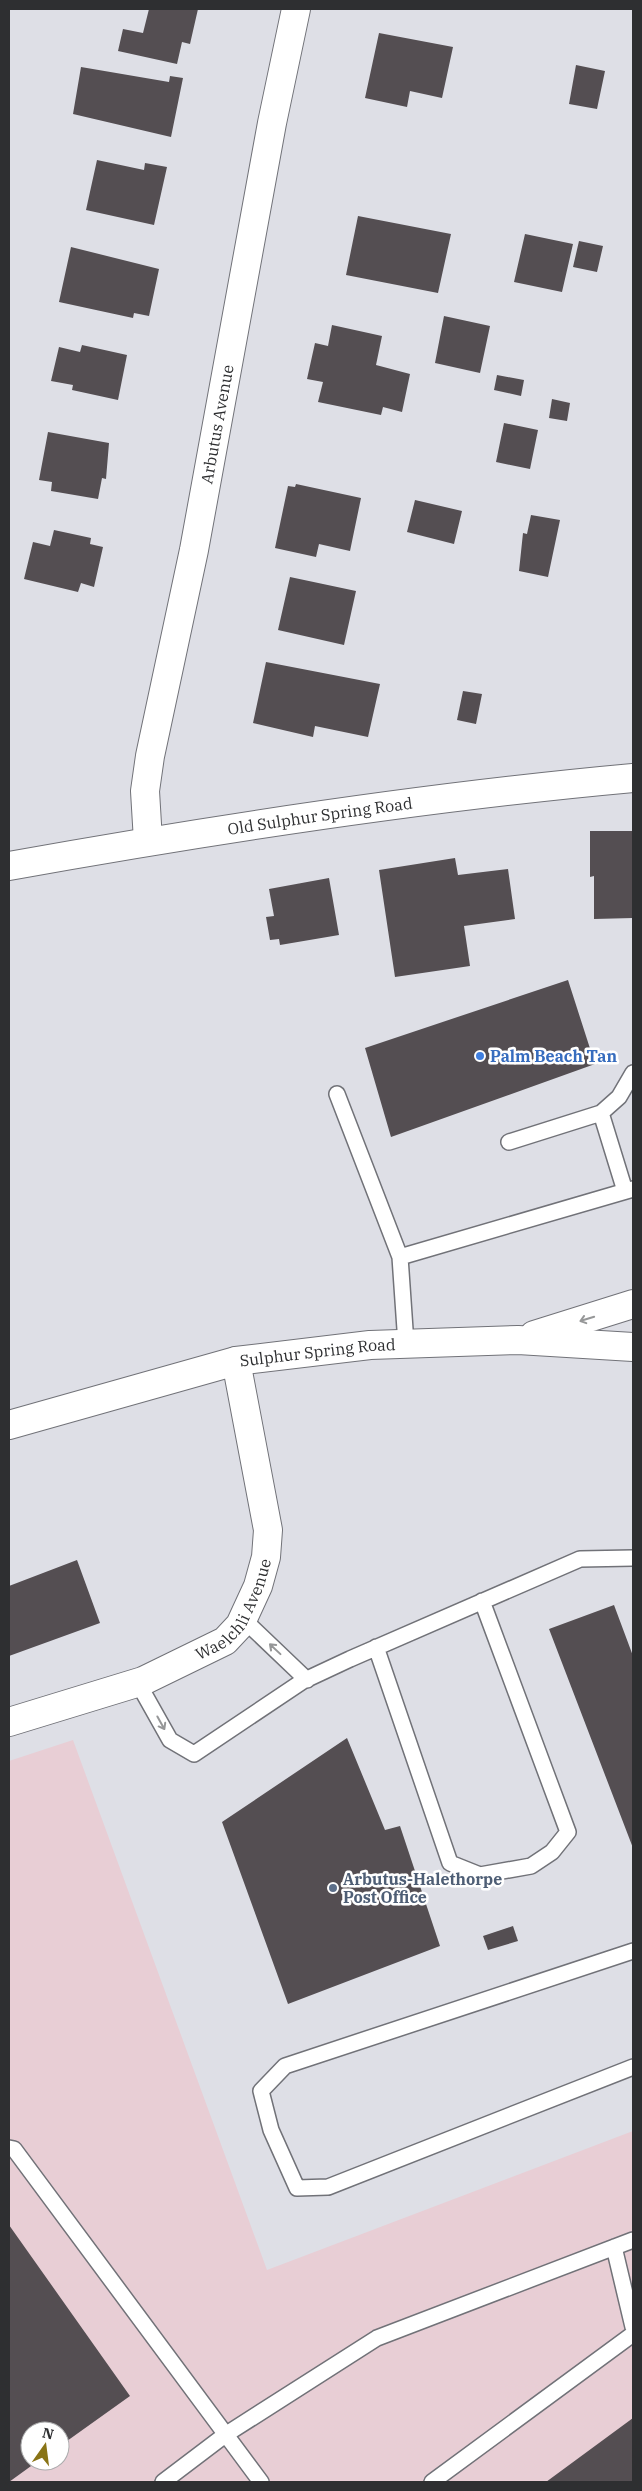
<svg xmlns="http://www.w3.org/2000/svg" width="642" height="2491" viewBox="0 0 642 2491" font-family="'IBM Plex Serif',serif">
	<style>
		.commercial { fill: #e8ced5; fill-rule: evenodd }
		.building { fill: #544e52 }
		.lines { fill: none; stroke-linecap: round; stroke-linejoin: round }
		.lane-casing { stroke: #717278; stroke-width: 18 }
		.street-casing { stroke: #717278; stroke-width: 30 }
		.secondary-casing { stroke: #717278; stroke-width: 30 }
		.lane { stroke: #fff; stroke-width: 15 }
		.street { stroke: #fff; stroke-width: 28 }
		.secondary { stroke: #fff; stroke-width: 28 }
		.oneway { stroke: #969798 }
		.shop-dot { fill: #3f7fe0; stroke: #fff; stroke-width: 2 }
		.service-dot { fill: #5c6f8a; stroke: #fff; stroke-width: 2 }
		.labels { text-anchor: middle; stroke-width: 5; stroke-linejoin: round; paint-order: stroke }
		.street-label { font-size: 16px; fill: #2e2f31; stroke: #fff }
		.shop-label { font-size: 16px; font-weight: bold; fill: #366cbe; stroke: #fff; text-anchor: start }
		.service-label { font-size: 16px; font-weight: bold; fill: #4e5e75; stroke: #fff; text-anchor: start }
	</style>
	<rect width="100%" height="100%" fill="#dedfe6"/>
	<!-- commercial -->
	<path class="commercial" d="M73 1740 267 2270 633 2131V2482H9V1761ZM30 2431H60V2461H30Z"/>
	<!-- building -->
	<path class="building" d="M149 9H198L190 44 182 42 177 64 118 51 123 29 143 33Z
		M379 33 453 47 442 98 410 91 407 107 365 98Z
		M576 65 605 71 597 109 569 104Z
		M81 67 169 82 170 76 183 78 171 137 73 114Z
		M97 160 144 170 145 163 167 167 154 225 86 210Z
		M358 216 451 234 438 293 346 275Z
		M525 234 573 244 562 292 514 282Z
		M579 241 603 246 597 272 573 267Z
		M71 247 159 269 149 316 134 313 133 318 59 302Z
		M444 316 490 326 480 373 435 363Z
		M332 325 382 336 376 365 410 374 402 412 383 407 381 415 318 402 323 382 307 379 315 343 328 346Z
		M82 345 127 355 118 400 72 390 73 385 51 381 59 347 80 352Z
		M497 375 524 380 521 396 494 390Z
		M552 399 570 403 567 421 549 418Z
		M504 423 538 430 530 469 496 462Z
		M48 432 109 443 106 479 102 478 98 499 51 491 52 482 39 480Z
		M296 484 361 498 350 551 319 544 316 557 275 548 288 486 295 487Z
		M415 500 462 511 454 544 407 532Z
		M531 515 560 520 548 577 519 571 523 533 527 534Z
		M54 530 91 538 90 544 103 547 94 587 81 583 78 592 24 579 33 542 50 546Z
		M290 577 356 591 344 645 278 630Z
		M266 662 380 684 368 737 315 726 313 737 253 723Z
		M463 691 482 694 476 724 457 720Z
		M590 831H633V918L594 919V876L590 877Z
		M455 858 458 875 508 869 515 919 464 926 470 966 395 977 379 870Z
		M329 878 339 935 280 945 279 939 270 940 266 917 274 916 269 889Z
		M568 980 595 1064 391 1137 365 1048Z
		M77 1560 100 1623 9 1656V1586Z
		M614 1605 633 1656V1848L549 1629Z
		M347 1738 385 1830 400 1826 440 1946 288 2004 222 1822Z
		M513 1926 518 1941 488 1950 483 1936Z
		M9 2225 130 2396 60 2446V2431H30V2461H38L9 2482Z
		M633 2418V2482H546Z"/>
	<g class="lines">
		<!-- lane casing -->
		<g class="lane-casing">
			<path id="lane" d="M337 1094 400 1257
				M601 1113 625 1191
				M509 1142 601 1113 619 1097 633 1073
				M406 1344 400 1257 633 1189
				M243 1619 307 1680
				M376 1647 450 1863 480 1875 531 1866 552 1852 568 1832 482 1601
				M138 1683 170 1740 194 1754 303 1681 350 1659 580 1559 633 1558
				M633 1951 285 2066 261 2091 271 2130 297 2188 328 2187 633 2067
				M9 2148 14 2149 261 2482
				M614 2247 633 2327
				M163 2482 225 2435 377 2338 633 2240
				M432 2482 633 2334"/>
		</g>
		<!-- street casing -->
		<g class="street-casing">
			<g id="street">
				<path id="s1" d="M148 841 145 791 150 756 194 550 272 123 296 9"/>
				<path id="s2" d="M9 866C215 829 424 797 633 778"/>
				<path id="s3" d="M9 1722 143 1681 225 1641 240 1625 258 1586 266 1557 268 1530 236 1361"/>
			</g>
		</g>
		<!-- secondary casing -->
		<g class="secondary-casing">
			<g id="secondary">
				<path d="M534 1335 633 1304"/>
				<path id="s4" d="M9 1425 236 1361 370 1345 518 1340 633 1347"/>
			</g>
		</g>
		<!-- lane -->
		<use href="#lane" class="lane"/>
		<!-- street -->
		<use href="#street" class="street"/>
		<!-- secondary -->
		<use href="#secondary" class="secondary"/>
	</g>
	<!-- one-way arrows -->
	<defs><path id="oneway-shaft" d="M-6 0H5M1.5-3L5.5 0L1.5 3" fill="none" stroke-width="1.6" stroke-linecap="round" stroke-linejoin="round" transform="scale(1.25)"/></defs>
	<g class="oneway">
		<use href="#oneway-shaft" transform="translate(587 1319) rotate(163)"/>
		<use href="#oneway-shaft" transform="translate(275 1649) rotate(-137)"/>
		<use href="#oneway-shaft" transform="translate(161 1723) rotate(61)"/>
	</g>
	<!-- markers -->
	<circle class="shop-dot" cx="480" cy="1056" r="5"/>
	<circle class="service-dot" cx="333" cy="1888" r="5"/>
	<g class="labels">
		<!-- street labels -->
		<g class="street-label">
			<text dy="6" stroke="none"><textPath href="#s1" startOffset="424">Arbutus Avenue</textPath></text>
			<text dy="6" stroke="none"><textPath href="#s2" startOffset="315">Old Sulphur Spring Road</textPath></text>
			<text dy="6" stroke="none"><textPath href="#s4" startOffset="318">Sulphur Spring Road</textPath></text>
			<text dy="6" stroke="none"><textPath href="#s3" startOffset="262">Waelchli Avenue</textPath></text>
		</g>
		<!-- shop labels -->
		<g class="shop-label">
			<text x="490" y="1062">Palm Beach Tan</text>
		</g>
		<!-- service labels -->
		<g class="service-label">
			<text x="343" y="1885">Arbutus-Halethorpe<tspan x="343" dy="18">Post Office</tspan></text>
		</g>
	</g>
	<!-- border -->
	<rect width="642" height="2491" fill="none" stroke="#2e2f31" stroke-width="20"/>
	<!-- north arrow -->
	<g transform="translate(45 2446) rotate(14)"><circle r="24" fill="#ffffff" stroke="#abacad"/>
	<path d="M0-4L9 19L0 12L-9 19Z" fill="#897416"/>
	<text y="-8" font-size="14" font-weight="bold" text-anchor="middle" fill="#2e2f31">N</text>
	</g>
</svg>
